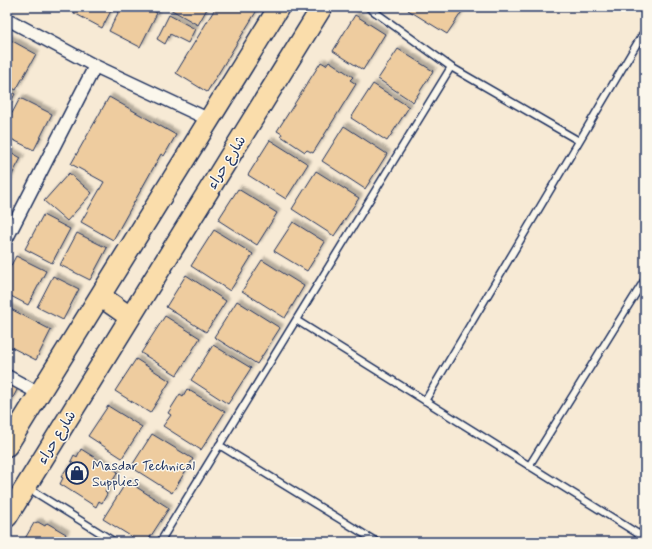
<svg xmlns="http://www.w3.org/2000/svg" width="652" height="549" viewBox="0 0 652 549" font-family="Mynerve,'Playpen Sans Arabic',sans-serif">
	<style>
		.building { fill: #eecc9f; stroke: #1b2f5e; filter: url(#shadow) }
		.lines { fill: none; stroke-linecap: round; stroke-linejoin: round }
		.service-casing { stroke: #1b2f5e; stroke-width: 9 }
		.minor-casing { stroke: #1b2f5e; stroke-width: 15 }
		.primary-casing { stroke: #1b2f5e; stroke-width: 23 }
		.service { stroke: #fbf7ec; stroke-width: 6 }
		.minor { stroke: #fbf7ec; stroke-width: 12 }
		.primary { stroke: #faddab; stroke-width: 20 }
		.labels { text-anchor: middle; stroke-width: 3; stroke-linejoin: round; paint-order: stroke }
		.street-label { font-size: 14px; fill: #1b2f5e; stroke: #fbf7ec }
		.poi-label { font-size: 14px; fill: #1b2f5e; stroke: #fbf7ec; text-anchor: start }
	</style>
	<defs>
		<filter id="shadow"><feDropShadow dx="3.5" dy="-3.5" stdDeviation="1" flood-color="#0004"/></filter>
	</defs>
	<rect width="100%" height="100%" fill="#f7ead5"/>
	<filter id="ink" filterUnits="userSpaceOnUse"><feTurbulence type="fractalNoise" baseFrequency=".025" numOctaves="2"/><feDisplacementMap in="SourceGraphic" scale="8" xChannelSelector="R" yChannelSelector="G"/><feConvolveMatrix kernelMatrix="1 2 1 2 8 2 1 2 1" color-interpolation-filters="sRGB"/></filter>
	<g filter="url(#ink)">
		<!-- building -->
		<path class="building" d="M77 7H113L102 28 74 13Z
			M121 7H146L157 13 140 47 109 31Z
			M172 7H208L198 25 170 9Z
			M216 7H259L207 92 176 73Z
			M410 7H465L447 34 408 10Z
			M169 15 195 29 188 43 170 34 165 44 157 39Z
			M355 15 385 34 363 70 333 51Z
			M7 38 36 54 16 90 7 85Z
			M398 49 433 71 413 102 378 79Z
			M329 61 353 77 350 80 356 84 313 153 307 150 305 152 281 136 282 134 277 131 321 62 326 65Z
			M373 84 409 107 387 141 351 118Z
			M7 90 15 94 7 109Z
			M109 97 176 135 164 156 161 154 113 240 81 222 104 182 71 164Z
			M20 98 52 114 34 150 7 137V123Z
			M344 126 387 154 365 189 322 161Z
			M270 140 308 164 286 199 248 175Z
			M7 150 21 158 7 184Z
			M316 171 359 198 334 236 292 209Z
			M69 173 92 193 67 221 44 201Z
			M238 189 277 213 257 245 218 220Z
			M43 215 70 229 52 263 25 249Z
			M293 222 325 242 307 271 274 251Z
			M214 230 253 254 230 291 191 266Z
			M77 233 107 248 90 280 60 265Z
			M16 256 46 271 28 305 7 294V273Z
			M262 260 304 286 285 318 242 291Z
			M186 275 226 301 206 332 166 307Z
			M53 276 79 289 63 320 37 307Z
			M237 301 280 328 257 364 214 337Z
			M7 307 51 330 36 360 7 345Z
			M165 316 200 338 177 375 141 353Z
			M213 345 251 368 228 404 191 380Z
			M136 359 170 381 150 413 115 391Z
			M7 382 18 388 7 409Z
			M187 389 225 412 201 450 163 426 171 415 168 413 180 394 183 396Z
			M108 406 142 427 122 458 88 436Z
			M152 434 193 459 172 493 131 467Z
			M81 449 118 472 113 480 114 481 111 487 109 485 105 492 107 494 102 503 99 501 96 507 60 484 63 478 61 477 67 468 69 469 73 462 71 461 74 455 77 457Z
			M127 481 169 508 147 542H140L103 519Z
			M38 522 45 526 47 523 66 534 61 542H23L34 523Z"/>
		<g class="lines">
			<!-- service casing -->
			<g class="service-casing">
				<path id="service" d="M368 7 451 67 579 141
					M296 320 640 535
					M425 401 645 30
					M219 445 377 542
					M529 466 645 279
					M28 488 115 542
					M160 542 451 67
					M636 542 645 527"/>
			</g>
			<!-- minor casing -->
			<g class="minor-casing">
				<path id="minor" d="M7 19 95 66 210 120
					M7 238 95 66
					M7 376 40 394"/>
			</g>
			<!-- primary casing -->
			<g class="primary-casing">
				<path id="primary" d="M100 296 130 317
					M7 446 279 7
					M7 517 322 7"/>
			</g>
			<!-- service -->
			<use href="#service" class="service"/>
			<!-- minor -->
			<use href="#minor" class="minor"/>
			<!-- primary -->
			<use href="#primary" class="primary"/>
		</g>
	</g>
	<!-- icons -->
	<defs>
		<g id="shop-ring" transform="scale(1.15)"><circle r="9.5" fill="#fbf7ec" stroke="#1b2f5e" stroke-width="1.5"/><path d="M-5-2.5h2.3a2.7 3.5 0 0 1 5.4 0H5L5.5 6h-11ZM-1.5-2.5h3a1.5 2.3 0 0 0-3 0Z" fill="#1b2f5e"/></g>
	</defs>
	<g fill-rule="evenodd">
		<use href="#shop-ring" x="77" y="473"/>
	</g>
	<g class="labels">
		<!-- street labels -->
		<g class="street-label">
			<text transform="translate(226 162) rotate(-58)" y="5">شارع حراء</text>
			<text transform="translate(56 437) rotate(-58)" y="5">شارع حراء</text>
		</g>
		<!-- poi labels -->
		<g class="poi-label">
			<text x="92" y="470">Masdar Technical<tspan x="92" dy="16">Supplies</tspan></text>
		</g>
	</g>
	<!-- margin -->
	<rect width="652" height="549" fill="none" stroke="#fbf7ec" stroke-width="24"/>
	<rect x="12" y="12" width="628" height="525" fill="none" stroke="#1b2f5e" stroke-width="1.5" filter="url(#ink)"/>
</svg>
